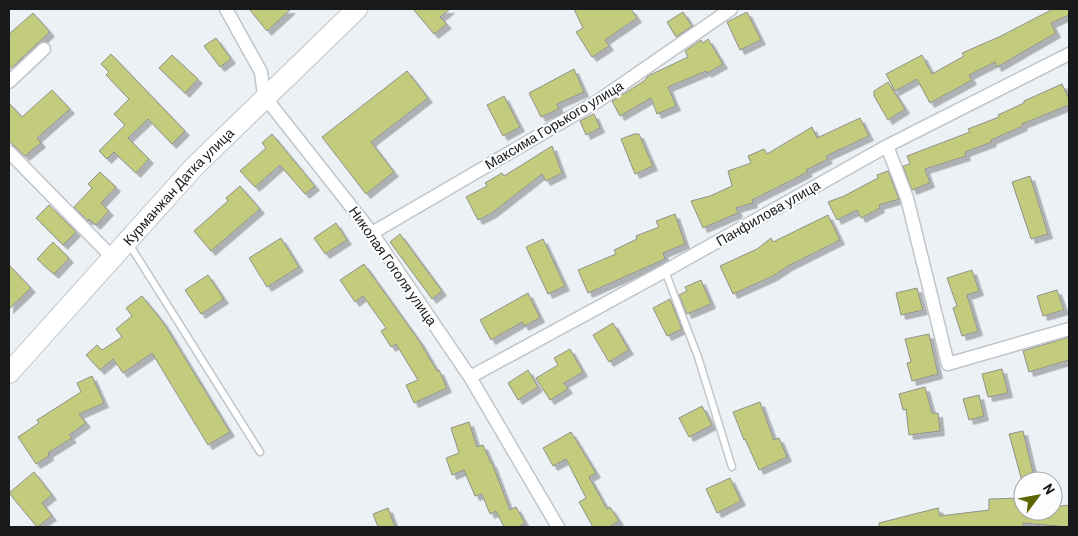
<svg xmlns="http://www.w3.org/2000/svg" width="1078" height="536" viewBox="0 0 1078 536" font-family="Barlow,sans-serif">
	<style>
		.building { fill: #c3cb7c; stroke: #91918c; filter: url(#shadow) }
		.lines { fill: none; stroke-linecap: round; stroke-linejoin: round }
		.lane-casing { stroke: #c0c5ca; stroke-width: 9 }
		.street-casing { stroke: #c0c5ca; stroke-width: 15 }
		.primary-casing { stroke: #c0c5ca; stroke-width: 22 }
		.lane { stroke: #fff; stroke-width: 6 }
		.street { stroke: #fff; stroke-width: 12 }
		.primary { stroke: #fff; stroke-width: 20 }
		.labels { text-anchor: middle; stroke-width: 4.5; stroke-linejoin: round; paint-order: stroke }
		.street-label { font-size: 14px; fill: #17191b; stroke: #fcfdfe }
	</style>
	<defs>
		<filter id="shadow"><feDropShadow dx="4.5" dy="4.5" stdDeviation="0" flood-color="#0004"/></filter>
	</defs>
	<rect width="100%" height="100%" fill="#ecf1f5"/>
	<!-- building -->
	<path class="building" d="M249 9H291L267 31Z
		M413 9H450L440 17 447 24 434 34Z
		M574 9H631L637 18 605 40 609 46 592 57 576 32 583 28Z
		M1053 9H1069V15L1051 23 1056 33 997 67 995 62 969 75 972 80 930 103 917 79 895 91 886 74 922 55 932 74 964 56 962 53 1001 36Z
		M683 12 692 26 676 37 667 22Z
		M747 12 761 40 740 50 727 22Z
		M33 13 50 32 9 70V34Z
		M216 38 231 59 220 67 204 46Z
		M708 39 723 64 707 73 706 71 668 87 676 106 657 114 651 98 620 116 612 101 644 81 648 76 688 57 685 51 701 40 703 43Z
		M111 54 185 131 172 144 148 119 128 138 149 159 136 173 114 152 107 159 99 151 125 125 114 114 129 99 106 75 109 72 101 64Z
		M172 55 198 79 185 93 159 68Z
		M574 69 584 92 557 104 559 109 541 117 529 93Z
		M407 71 428 98 371 142 394 172 366 194 322 137Z
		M888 82 905 109 888 120 874 96V91Z
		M1062 84 1069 99V105L1022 124 1023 126 991 140 992 142 965 152 966 156 925 169 930 183 912 190 903 166 910 164 907 156 970 132 968 129 999 117 998 115 1024 103V101Z
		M52 90 70 109 37 138 41 143 25 156 9 141V103L22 117Z
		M504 96 520 127 503 136 487 105Z
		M594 114 600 128 586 135 580 121Z
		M860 118 869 136 826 156 828 159 806 170 808 172 752 200 753 203 736 208 738 213 703 228 691 201 710 196 732 186 728 171 751 163 748 156 764 149 767 154 812 127 817 138Z
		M272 134 315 186 305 194 280 165 255 187 240 171 266 148 262 143Z
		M634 134H639L653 166 635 174 621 139Z
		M552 146 562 173 546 181 542 174 492 213 478 220 466 197 487 186 485 183 502 173 504 176Z
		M888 171 899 199 879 205 880 208 861 218 857 210 837 220 828 202 844 196 878 178 877 175Z
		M100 172 116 187 101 203 109 211 96 225 89 219 88 221 74 207 92 188 88 184Z
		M1030 176 1048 234 1031 239 1012 182Z
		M240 186 260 209 211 251 194 231 228 201 226 198Z
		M49 205 76 232 63 245 36 218Z
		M675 214 685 244 663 253 665 259 588 293 578 270 616 254 614 250 637 239 636 236 659 227 656 221Z
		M828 215 840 240 788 266 773 276 733 294 720 266 757 249 771 238 773 242Z
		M336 223 347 240 325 254 314 238Z
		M400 234 442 291 432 299 390 242Z
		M281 238 299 267 267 287 249 258Z
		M543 239 565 286 548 294 526 247Z
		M53 242 69 258 54 274 37 259Z
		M364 264 420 342 437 371 439 370 447 388 414 403 406 385 418 380 396 344 391 347 381 331 386 328 363 296 355 302 340 280Z
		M9 265 31 288 9 309Z
		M972 270 979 291 967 295 978 331 962 336 953 308 957 306 947 278Z
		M208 275 224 299 201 314 185 290Z
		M701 280 711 304 687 314 679 295 687 291 685 287Z
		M917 288 923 310 901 315 896 293Z
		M1057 290 1064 310 1043 316 1037 296Z
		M528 293 540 318 524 326 522 322 491 340 480 320Z
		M142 296 163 322 230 432 208 445 152 353 123 373 113 359 100 370 86 355 97 345 102 350 122 337 116 329 132 316 126 308Z
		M670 299 682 329 667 336 653 308Z
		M613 323 629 350 609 362 593 335Z
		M929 334 938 374 912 381 907 363 911 362 905 339Z
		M1069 337V360L1029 372 1023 351Z
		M570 349 583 372 564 383 568 389 550 400 536 378 558 365 554 358Z
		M1002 369 1008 393 988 397 982 374Z
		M528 370 538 387 518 400 508 383Z
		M92 376 104 403 79 414 86 423 69 435 72 438 48 453 49 456 36 464 18 437 39 423 37 420 81 392 77 383Z
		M925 387 932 413H938L940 431 909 435 906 409 903 410 899 394Z
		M979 395 984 416 969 420 963 399Z
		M760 402 774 440 779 438 787 457 759 470 745 439 744 440 733 412Z
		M702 406 712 425 689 437 679 418Z
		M469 422 477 447 483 445 491 463H492L510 510 516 507 525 523 518 527H504L496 511 490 514 482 494 475 496 464 470 452 475 446 458 459 453 451 428Z
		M1023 431 1035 481H1022L1009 434Z
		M571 432 596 473 589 477 607 509 610 507 619 521 609 527H593L579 502 586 498 566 459 553 466 543 448Z
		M34 472 52 495 42 503 52 516 37 527 9 493Z
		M730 478 741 501 717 513 706 489Z
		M1023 498V511H1054V507L1069 505V527L1023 523V527H879V523L938 508 940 516 989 510V499Z
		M388 508 395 527H378L373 514Z"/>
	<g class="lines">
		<!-- lane casing -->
		<g class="lane-casing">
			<path id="lane" d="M129 244 260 452
				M665 271 698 357 732 467"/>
		</g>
		<!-- street casing -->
		<g class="street-casing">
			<path id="street" d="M226 9 261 72 264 96 372 233 470 377 558 527
				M9 82 44 49
				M887 146 907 198 948 364 1069 329
				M9 152 112 257
				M372 233 598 101 731 9
				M470 377 665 271 887 146 1069 54"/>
		</g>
		<!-- primary casing -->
		<g class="primary-casing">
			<g id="primary">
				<path id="s1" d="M9 373 194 167 357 9"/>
			</g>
		</g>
		<!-- lane -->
		<use href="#lane" class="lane"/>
		<!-- street -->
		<use href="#street" class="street"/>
		<!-- primary -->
		<use href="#primary" class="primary"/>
	</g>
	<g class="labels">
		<!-- street labels -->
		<g class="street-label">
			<text transform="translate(554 125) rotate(-31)" y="5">Максима Горького улица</text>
			<text dy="5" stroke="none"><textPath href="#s1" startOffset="252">Курманжан Датка улица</textPath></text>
			<text transform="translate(768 213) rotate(-30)" y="5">Панфилова улица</text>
			<text transform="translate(393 266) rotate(55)" y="5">Николая Гоголя улица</text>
		</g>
	</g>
	<!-- border -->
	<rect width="1078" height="536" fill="none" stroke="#17191b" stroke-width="20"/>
	<!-- north arrow -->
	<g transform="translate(1038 496) rotate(58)"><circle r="24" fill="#fcfdfe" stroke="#a0a2a3"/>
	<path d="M0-4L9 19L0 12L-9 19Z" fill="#5e6400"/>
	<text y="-8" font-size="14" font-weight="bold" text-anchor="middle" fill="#17191b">N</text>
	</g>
</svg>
